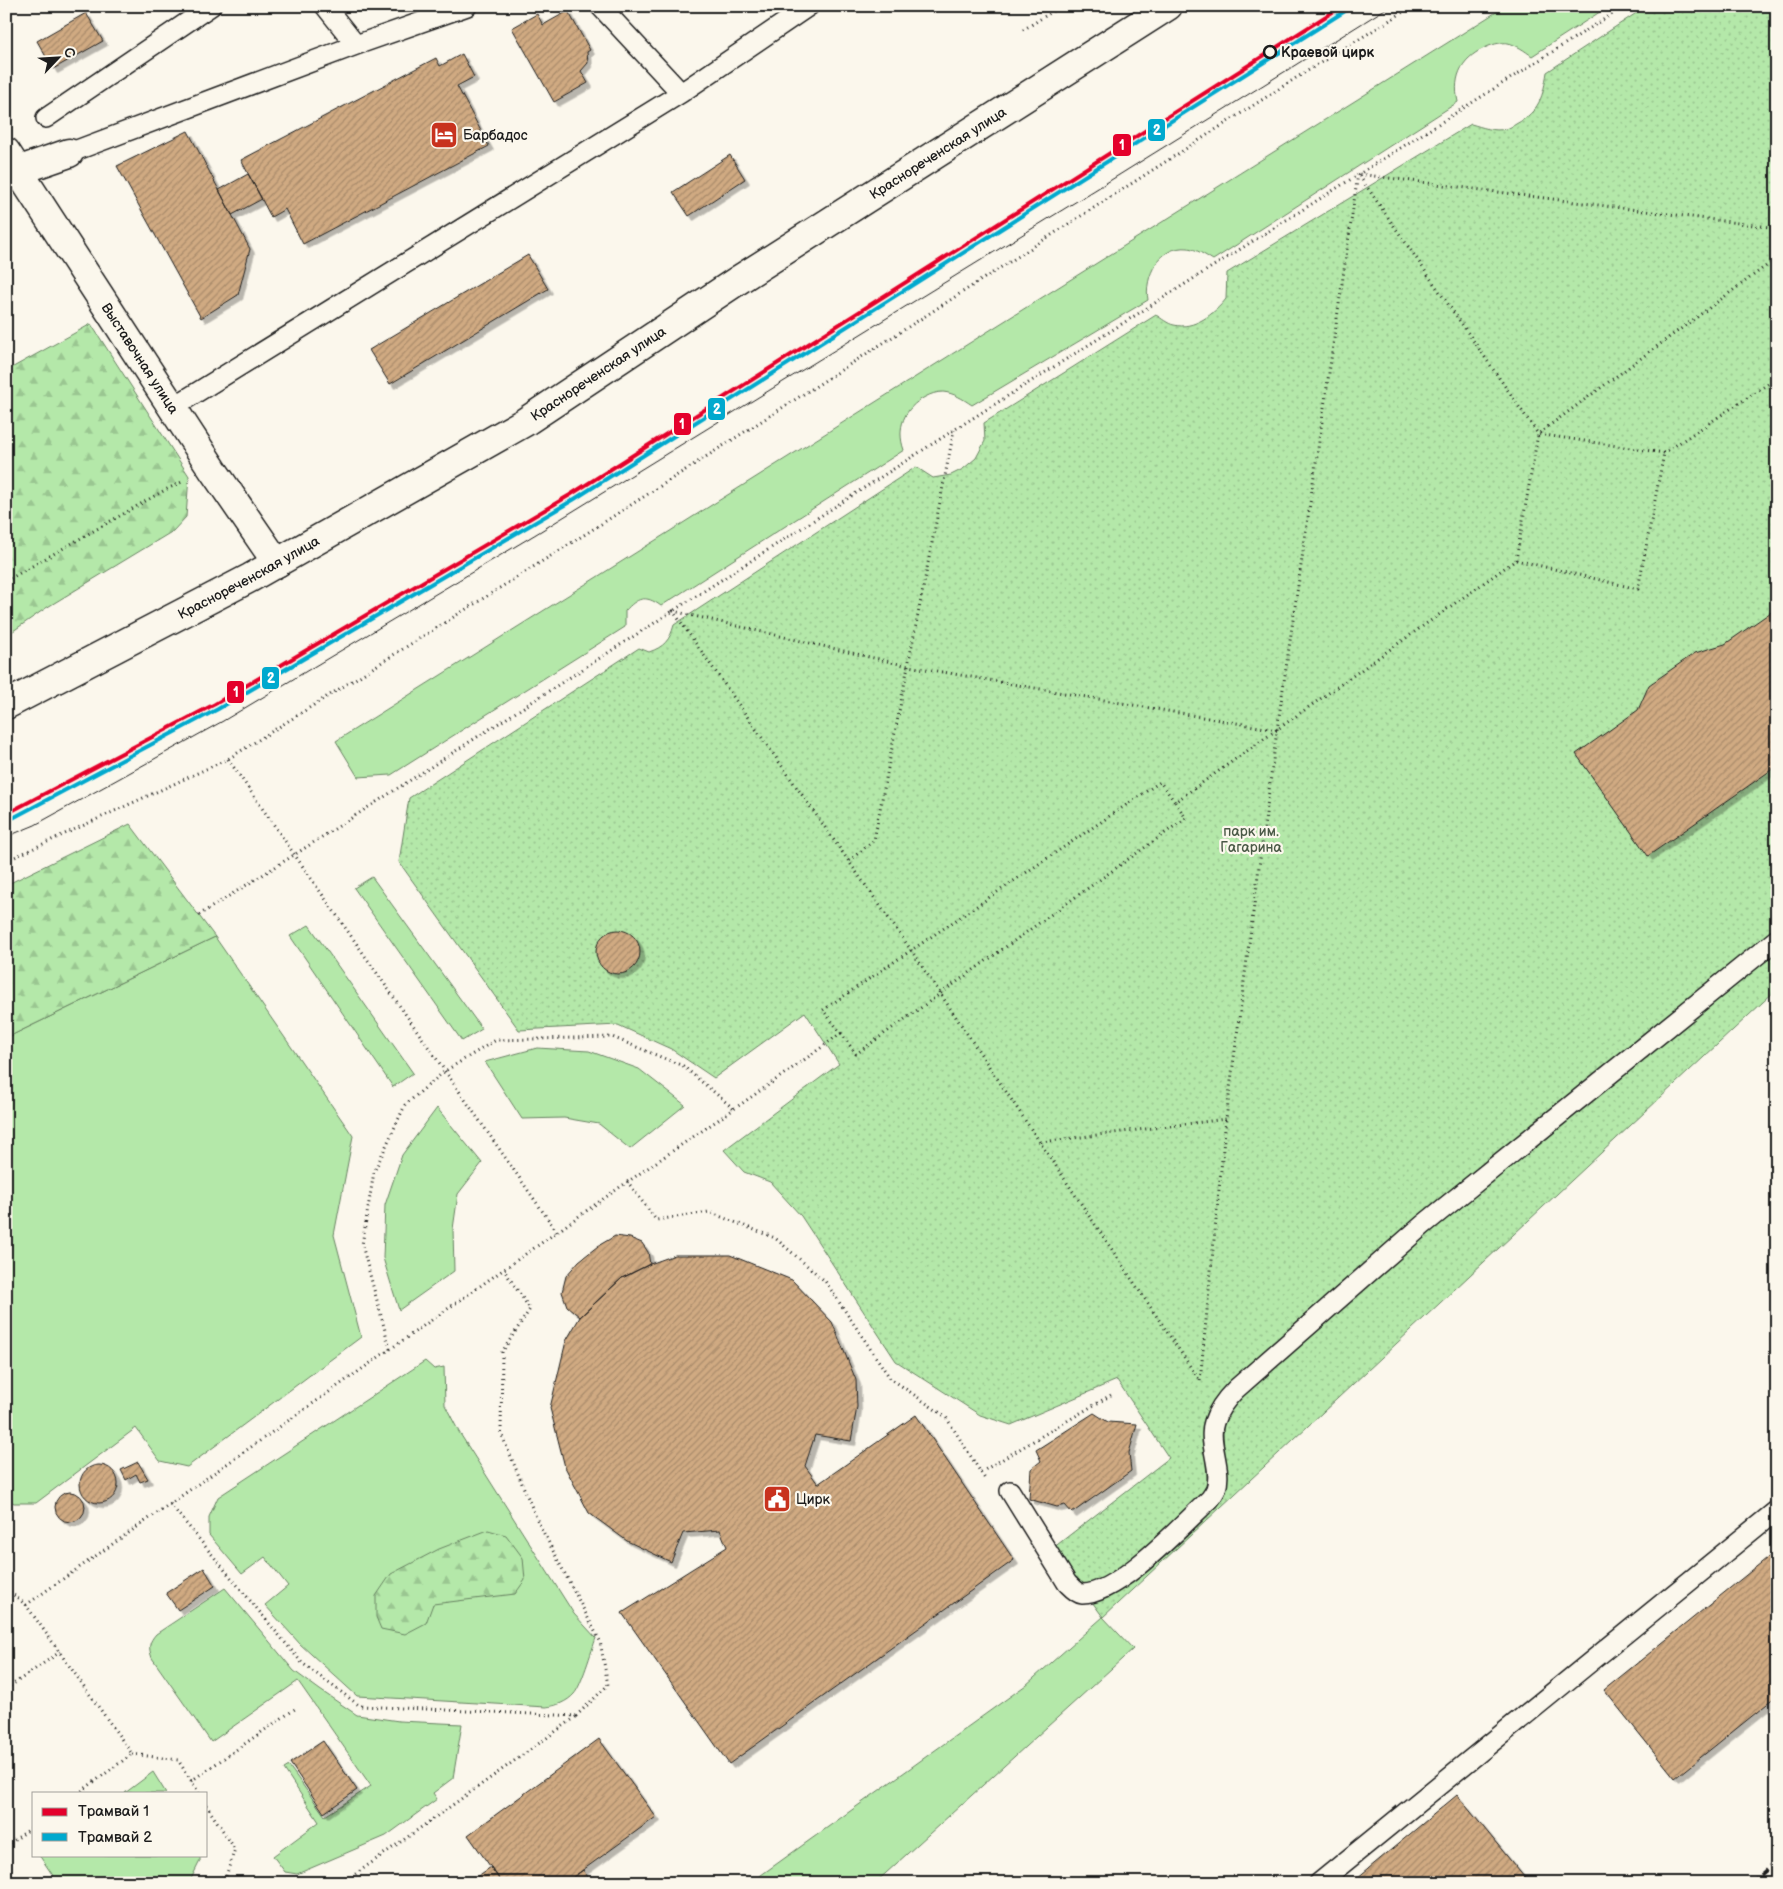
<svg xmlns="http://www.w3.org/2000/svg" width="1783" height="1889" viewBox="0 0 1783 1889" font-family="'Balsamiq Sans',sans-serif">
	<style>
		.green { fill: #b4e8a9; stroke: #688262 }
		.forest { fill: url(#forest-firs); stroke: #688262 }
		.park { fill: url(#park-dots); stroke: #688262 }
		.building { fill: url(#building-hatch); stroke: #1c1c1c; filter: url(#shadow) }
		.lines { fill: none; stroke-linecap: round; stroke-linejoin: round }
		.lane-casing { stroke: #1c1c1c; stroke-width: 22 }
		.street-casing { stroke: #1c1c1c; stroke-width: 31 }
		.primary-casing { stroke: #1c1c1c; stroke-width: 31 }
		.path { stroke: #1c1c1c; stroke-width: 3; stroke-dasharray: 1 4; stroke-linecap: butt }
		.lane { stroke: #fbf7ec; stroke-width: 19 }
		.street { stroke: #fbf7ec; stroke-width: 28 }
		.primary { stroke: #fbf7ec; stroke-width: 28 }
		.tram { stroke: #1c1c1c; stroke-width: 1 }
		.rail { stroke: #1c1c1c; stroke-width: 4; stroke-dasharray: 8 4; stroke-linecap: butt }
		.tram-1-casing { stroke: #fbf7ec; stroke-width: 8 }
		.tram-2-casing { stroke: #fbf7ec; stroke-width: 8 }
		.tram-1 { stroke: #e4002b; stroke-width: 4 }
		.tram-2 { stroke: #00a9ce; stroke-width: 4 }
		.stop-dot { fill: #fbf7ec; stroke: #1c1c1c; stroke-width: 2.5 }
		.labels { text-anchor: middle; stroke-width: 4.5; stroke-linejoin: round; paint-order: stroke }
		.stop-label { font-size: 14px; font-weight: bold; fill: #1c1c1c; stroke: #fbf7ec; text-anchor: start }
		.poi-label { font-size: 14px; fill: #1c1c1c; stroke: #fbf7ec; text-anchor: start }
		.street-label { font-size: 14px; fill: #1c1c1c; stroke: #fbf7ec }
		.park-label { font-size: 14px; fill: #4a5946; stroke: #fbf7ec }
		.line-badge { stroke: #fbf7ec; stroke-width: 2 }
		.badge-label { font-size: 14px; text-anchor: middle; font-weight: bold; fill: #fff }
	</style>
	<defs>
		<pattern id="forest-firs" width="22" height="20" patternUnits="userSpaceOnUse" patternTransform="scale(1.25)"><rect width="22" height="20" fill="#b4e8a9"/><path d="M5 1l3.5 6h-7zM16 11l3.5 6h-7z" fill="#9ac691"/></pattern>
		<pattern id="park-dots" width="8" height="8" patternUnits="userSpaceOnUse" patternTransform="scale(1.25)"><rect width="8" height="8" fill="#b4e8a9"/><path d="M2 2h.1M6 6h.1" fill="none" stroke="#9ac691" stroke-width="1.8" stroke-linecap="round"/></pattern>
		<pattern id="building-hatch" width="6" height="6" patternUnits="userSpaceOnUse" patternTransform="scale(1.25)"><rect width="6" height="6" fill="#d0aa82"/><path d="M-1 1l2-2M0 6l6-6M5 7l2-2" fill="none" stroke="#a88a6a"/></pattern>
		<filter id="shadow"><feDropShadow dx="4.5" dy="4.5" stdDeviation="0" flood-color="#0004"/></filter>
	</defs>
	<rect width="100%" height="100%" fill="#fbf7ec"/>
	<filter id="ink" filterUnits="userSpaceOnUse"><feTurbulence type="fractalNoise" baseFrequency=".02" numOctaves="2"/><feDisplacementMap in="SourceGraphic" scale="10" xChannelSelector="R" yChannelSelector="G"/><feConvolveMatrix kernelMatrix="1 2 1 2 8 2 1 2 1" color-interpolation-filters="sRGB"/></filter>
	<g filter="url(#ink)">
		<!-- green -->
		<path class="green" d="M1506 6H1609L1532 56C1525 51 1517 45 1508 43 1502 42 1494 44 1489 46 1463 56 1452 75 1458 102L1213 260C1205 255 1196 249 1188 248 1159 245 1144 277 1148 300L972 405C963 399 954 393 943 392 936 392 931 394 925 397 904 408 896 428 904 450L661 606C645 594 637 598 625 611V627L391 775 358 777 336 741Z
			M372 877 482 1029 462 1041 354 888Z
			M309 925 413 1073 393 1087 290 936Z
			M215 937 353 1136 334 1235 361 1337 187 1467 160 1461 136 1428 36 1503H14L6 1499V1038Z
			M537 1048 589 1051 639 1069 685 1105 630 1149 599 1124 564 1118 522 1119 485 1062Z
			M437 1108 482 1163 458 1194 453 1229 454 1271 399 1310 383 1258 385 1205 402 1155Z
			M425 1361 434 1369 444 1367 445 1405 459 1432 574 1614 596 1638C592 1649 581 1687 574 1694 567 1702 556 1706 546 1707L357 1696 300 1644 265 1605 288 1586 265 1557 242 1574 209 1535V1517L218 1497Z
			M225 1588 294 1671 320 1690 357 1715 399 1721 462 1724 453 1778 433 1793 437 1799 386 1836 297 1874 285 1872 273 1856 319 1822 284 1769 289 1766 325 1816 371 1786 298 1681 211 1742 152 1658C148 1647 149 1642 156 1634Z
			M1103 1617 1133 1649 875 1883H750L1026 1685Z
			M153 1772 166 1793H125Z
			M39 1855H200V1861L189 1883H58Z"/>
		<!-- forest -->
		<path class="forest" d="M91 324 189 476 186 517 173 531 46 608 6 636V371Z
			M130 824 215 937 6 1038V885Z
			M488 1530 506 1535 523 1558 525 1580 515 1594 433 1604 426 1623 405 1634 381 1629 376 1617V1596L391 1574 439 1549Z"/>
		<!-- park -->
		<path class="park" d="M1647 6H1777V989L1103 1617 1053 1548 1169 1458 1117 1380 1011 1425 980 1415 896 1361 801 1216 770 1182 744 1172 724 1150 839 1064 805 1012 714 1078 671 1049 618 1025 519 1030 399 862 409 798 639 648 649 652C664 647 670 640 674 625L916 467 933 478 951 475 963 469 976 458 985 441 984 423 1156 315C1161 318 1168 324 1174 325 1194 330 1214 314 1226 299L1227 273 1471 124C1482 127 1494 132 1506 129 1509 128 1513 126 1516 124 1540 111 1543 96 1547 72Z"/>
		<!-- building -->
		<path class="building" d="M568 11 590 50 587 52 588 63 581 71 588 83 554 102 512 28 537 14 543 25Z
			M86 13 103 41 53 69 37 41Z
			M462 54 474 77 457 86 489 146 303 244 285 209 271 217 241 160 436 58 440 66Z
			M188 131 250 249 238 295 201 318 117 166Z
			M730 155 745 179 689 216 673 192Z
			M248 174 262 199 232 215 219 190Z
			M528 255 548 289 390 384 369 350Z
			M1777 608V766L1648 856 1576 754 1638 710 1649 685 1695 653 1725 644Z
			M596 952a22 22 0 1 1 44 0a22 22 0 1 1-44 0Z
			M615 1236 630 1238 642 1243 648 1252 650 1264 622 1278 580 1317 567 1306 562 1292 566 1276 579 1261 598 1246Z
			M675 1255H730L792 1280 832 1322 856 1380 857 1407 851 1441 815 1435 805 1466 818 1484 916 1415 1014 1560 729 1764 622 1613 727 1547 720 1530 683 1533 671 1562 627 1541 589 1513 565 1467 550 1408 566 1341 580 1317 622 1278 650 1264Z
			M1094 1413 1108 1422 1137 1424 1129 1453 1131 1471 1072 1513 1065 1505 1057 1507 1029 1499 1031 1469 1041 1461 1036 1450Z
			M138 1462 148 1479 140 1482 136 1474 126 1480 121 1470Z
			M80 1484a19 19 0 1 1 38 0a19 19 0 1 1-38 0Z
			M55 1507a15 15 0 1 1 30 0a15 15 0 1 1-30 0Z
			M1777 1550V1696L1675 1778 1604 1690Z
			M204 1568 215 1586 178 1610 166 1593Z
			M599 1739 656 1817 565 1883H502L468 1835Z
			M323 1741 357 1790 324 1813 290 1763Z
			M1457 1795 1529 1883H1351Z
			M491 1867 502 1883H468Z
			M583 1870 592 1883H565Z"/>
		<g class="lines">
			<!-- lane casing -->
			<g class="lane-casing">
				<path id="lane" d="M325 6 356 45
					M600 6 681 93 809 6
					M46 118 211 6
					M69 153 356 45 467 6
					M183 401 681 93
					M1010 1491 1067 1583C1071 1587 1076 1593 1082 1594 1118 1595 1184 1523 1210 1499 1212 1496 1215 1492 1216 1489 1223 1469 1207 1442 1214 1422 1218 1409 1226 1399 1236 1389L1423 1225 1777 939
					M1319 1883 1777 1510"/>
			</g>
			<!-- street casing -->
			<g class="street-casing">
				<g id="street">
					<path id="s1" d="M6 152 213 470 277 563"/>
					<path d="M6 175 69 153"/>
				</g>
			</g>
			<!-- primary casing -->
			<g class="primary-casing">
				<g id="primary">
					<path id="s2" d="M6 705 250 578 525 422 740 279 1168 6"/>
				</g>
			</g>
			<!-- path -->
			<path class="path" d="M1023 30 1061 6
				M1777 228 1358 174 1538 434 1664 453 1777 378
				M1516 560 1638 589 1664 453
				M6 581 165 490 182 482
				M1277 730 908 666 673 611 911 950 1200 1381 1226 1119 1277 730 1358 174
				M228 759 557 1232
				M6 861 228 759 595 528 1296 78 1413 6
				M849 861 874 840 954 430
				M199 915 294 855 954 430 1625 6
				M841 1033 856 1054 1186 818 1175 802
				M1041 1142 1226 1119
				M627 1181 656 1220 709 1212 775 1238 825 1281 890 1378 946 1417 985 1479
				M390 1349 362 1245 374 1172 405 1105 445 1071 496 1040 612 1037 683 1066 734 1109
				M981 1472 1111 1395
				M170 1504 302 1663 360 1706 576 1716 608 1685 600 1641 538 1522 501 1433 502 1352 530 1309 504 1270
				M6 1589 26 1605 132 1754 79 1793
				M26 1605 557 1232C650 1164 748 1102 841 1033L823 1010 1160 782 1175 802 1516 560 1538 434 1777 258
				M6 1689 60 1652
				M132 1754 178 1760 199 1793
				M191 1781 295 1709
				M206 1805 235 1849 224 1882
				M6 1846 34 1826
				M343 1883 576 1717"/>
			<!-- lane -->
			<use href="#lane" class="lane"/>
			<!-- street -->
			<use href="#street" class="street"/>
			<!-- primary -->
			<use href="#primary" class="primary"/>
			<!-- tram -->
			<path class="tram" d="M6 837 35 825 223 721 536 534 1103 185 1390 6"/>
			<!-- rail -->
			<path class="rail" d="M1751 1883 1777 1861"/>
			<!-- tram-1 casing -->
			<g class="tram-1-casing">
				<path id="tram-1" d="M6 814 215 704 570 495 1342 6"/>
			</g>
			<!-- tram-2 casing -->
			<g class="tram-2-casing">
				<path id="tram-2" d="M9 820 218 709 573 500 1345 11"/>
			</g>
			<!-- tram-1 -->
			<use href="#tram-1" class="tram-1"/>
			<!-- tram-2 -->
			<use href="#tram-2" class="tram-2"/>
		</g>
	</g>
	<!-- icons -->
	<defs>
		<g id="hotel-square" transform="scale(1.4375)"><rect x="-9" y="-9" width="18" height="18" rx="4" fill="#c8321e" stroke="#fbf7ec"/><path d="M-6-4.5h1.5V1H6V5H4.5V3h-9V5H-6ZM-4 0a1.8 1.8 0 1 1 3.6 0ZM.5 0V-2.5h3Q6-2.5 6 0Z" fill="#fff"/></g>
		<g id="civic-square" transform="scale(1.4375)"><rect x="-9" y="-9" width="18" height="18" rx="4" fill="#c8321e" stroke="#fbf7ec"/><path d="M-.6-6.5H3V-4.5H.6V-3L4-1V1h2V6H-6V1h2V-1L-.6-3ZM-1.2 2.5V6h2.4V2.5Z" fill="#fff"/></g>
	</defs>
	<g fill-rule="evenodd">
		<use href="#hotel-square" x="444" y="135"/>
		<use href="#civic-square" x="777" y="1499"/>
	</g>
	<!-- markers -->
	<circle class="stop-dot" cx="1270" cy="52" r="6"/>
	<g class="labels">
		<!-- stop labels -->
		<g class="stop-label">
			<text x="1281" y="57">Краевой цирк</text>
		</g>
		<!-- poi labels -->
		<g class="poi-label">
			<text x="463" y="140">Барбадос</text>
			<text x="796" y="1504">Цирк</text>
		</g>
		<!-- street labels -->
		<g class="street-label">
			<text dy="5" stroke="none"><textPath href="#s2" startOffset="1084">Краснореченская улица</textPath></text>
			<text dy="5" stroke="none"><textPath href="#s1" startOffset="246">Выставочная улица</textPath></text>
			<text dy="5" stroke="none"><textPath href="#s2" startOffset="679">Краснореченская улица</textPath></text>
			<text dy="5" stroke="none"><textPath href="#s2" startOffset="274">Краснореченская улица</textPath></text>
		</g>
		<!-- park labels -->
		<g class="park-label">
			<text x="1251" y="836">парк им.<tspan x="1251" dy="16">Гагарина</tspan></text>
		</g>
	</g>
	<g class="line-badge">
		<rect x="1147" y="118" width="19" height="24" rx="5" fill="#00a9ce"/>
		<rect x="1112" y="133" width="20" height="24" rx="5" fill="#e4002b"/>
		<rect x="707" y="397" width="19" height="24" rx="5" fill="#00a9ce"/>
		<rect x="673" y="412" width="19" height="24" rx="5" fill="#e4002b"/>
		<rect x="261" y="666" width="19" height="24" rx="5" fill="#00a9ce"/>
		<rect x="226" y="680" width="19" height="24" rx="5" fill="#e4002b"/>
	</g>
	<g class="badge-label">
		<text x="1157" y="135">2</text>
		<text x="1122" y="150">1</text>
		<text x="717" y="414">2</text>
		<text x="682" y="429">1</text>
		<text x="271" y="683">2</text>
		<text x="236" y="697">1</text>
	</g>
	<!-- margin -->
	<rect width="1783" height="1889" fill="none" stroke="#fbf7ec" stroke-width="25"/>
	<rect x="12" y="12" width="1758" height="1864" fill="none" stroke="#1c1c1c" stroke-width="2" filter="url(#ink)"/>
	<!-- legend -->
	<rect x="32" y="1792" width="175" height="65" fill="#fbf7ec" stroke="#a29f99"/>
	<rect x="42" y="1808" width="25" height="8" fill="#e4002b" stroke="#a29f99"/>
	<text x="78" y="1816" font-size="15" fill="#1c1c1c">Трамвай 1</text>
	<rect x="42" y="1833" width="25" height="8" fill="#00a9ce" stroke="#a29f99"/>
	<text x="78" y="1842" font-size="15" fill="#1c1c1c">Трамвай 2</text>
	<!-- north arrow -->
	<g transform="translate(58 58) rotate(65)" stroke="#fbf7ec" stroke-width="4" paint-order="stroke">
	<path d="M0-4L9 19L0 12L-9 19Z" fill="#1c1c1c"/>
	<text y="-8" font-size="14" font-weight="bold" text-anchor="middle" fill="#1c1c1c">С</text>
	</g>
</svg>
